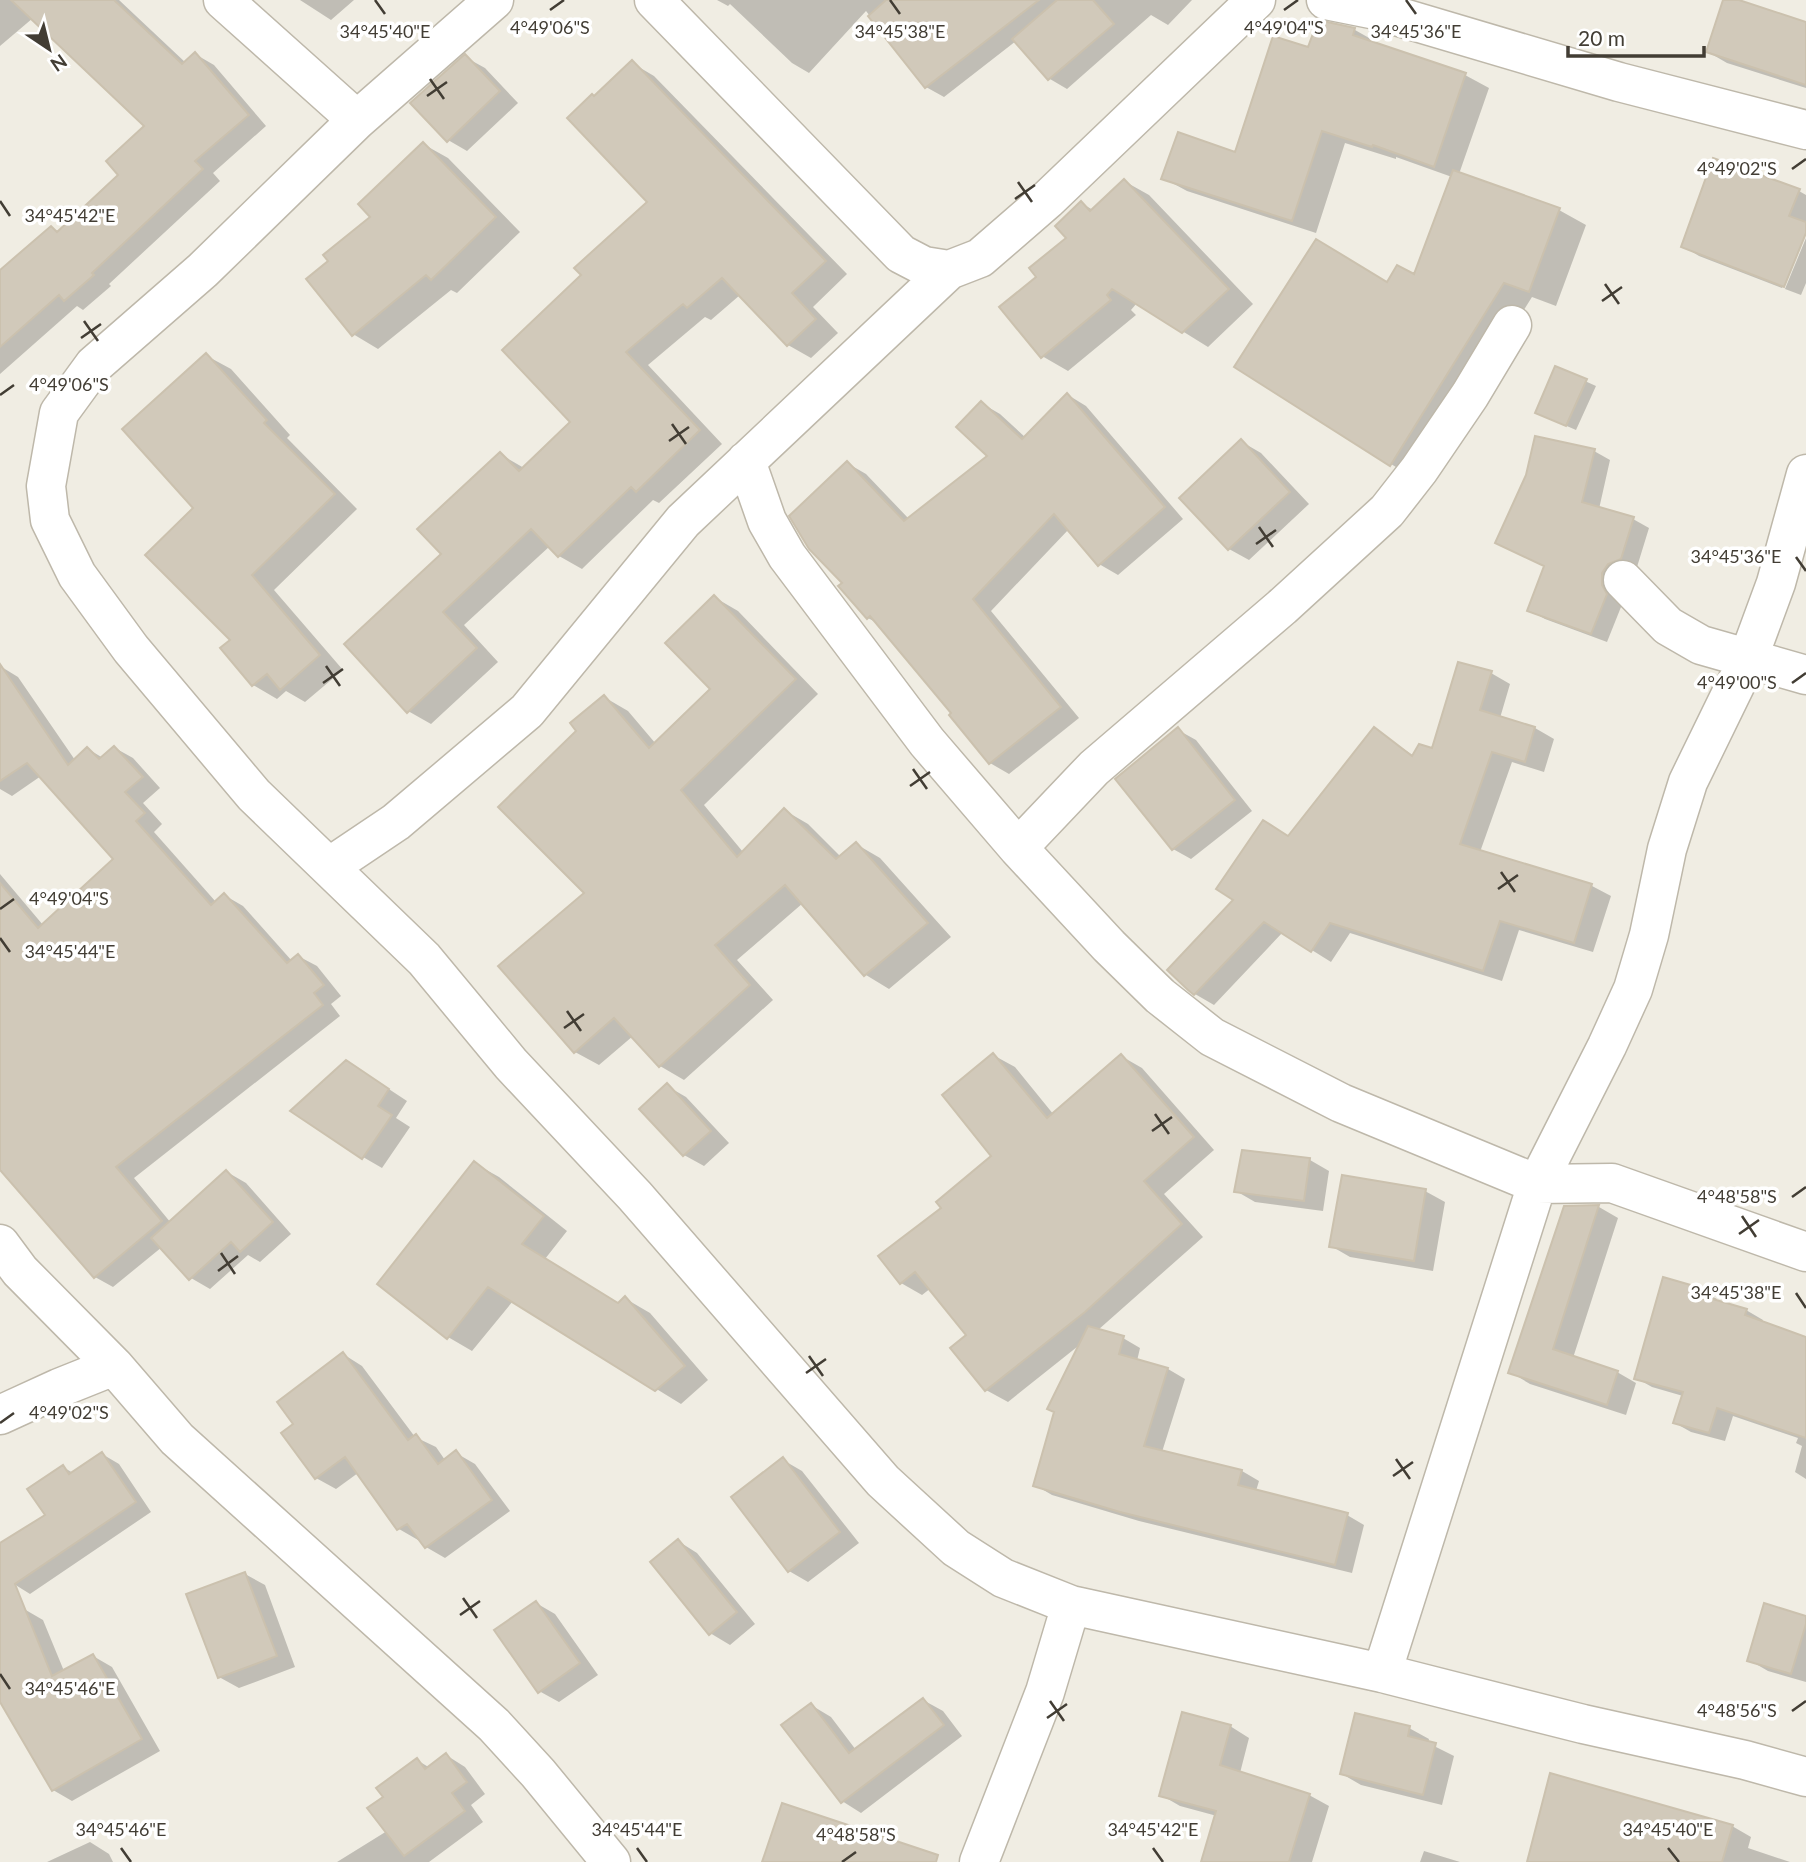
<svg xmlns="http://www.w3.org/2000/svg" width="1806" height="1862" viewBox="0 0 1806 1862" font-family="Lato,sans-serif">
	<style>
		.shadow { fill: #0003 }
		.building { fill: #d1c9ba; stroke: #cbc1ae; stroke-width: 2 }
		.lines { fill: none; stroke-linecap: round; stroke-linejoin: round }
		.street-casing { stroke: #beb8aa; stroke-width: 41 }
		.street { stroke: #fff; stroke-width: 38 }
		.ticks { fill: none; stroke: #423d34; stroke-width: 2.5 }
		.ticks-label { font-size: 18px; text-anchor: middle; fill: #423d34; stroke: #fff; stroke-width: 7; stroke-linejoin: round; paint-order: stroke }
	</style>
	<rect width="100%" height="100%" fill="#f0ede3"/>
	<!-- shadow -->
	<path class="shadow" d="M0 0H119L186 63 195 54 214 65 266 126 213 173 220 181 109 284 111 286 83 310 77 306 0 374V272L52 228 59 233 121 175 146 126 33 18 0 46Z
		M300 0H354L331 20Z
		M717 0H1192L1168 25 1151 15 1067 89 1050 79 1016 41 944 97 926 87 866 11 809 73 792 63 730 4 728 6Z
		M1725 0H1734L1806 23V88L1727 63 1708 52Z
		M1319 22 1355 30 1378 43 1377 45 1465 75 1489 88 1459 174 1559 210 1586 225 1556 306 1532 297 1417 480 1391 464 1387 284 1415 277 1452 177 1396 157V159L1345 143 1316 233 1187 191 1163 178 1236 155 1309 50Z
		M465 57 485 68 518 103 467 151 448 140Z
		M632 63 654 76 847 274 813 307 838 333 811 358 788 345 740 295 711 320 705 317 648 365 722 444 659 503 653 500 582 569 559 556 550 546 464 625 498 662 431 724 408 711 443 554 500 454 524 468 572 422 584 276 650 203 595 98Z
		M423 144 448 158 520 232 457 293 451 290 378 349 353 334 330 261 373 217Z
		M1124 181 1149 195 1253 304 1208 347 1137 303 1131 310 1136 315 1068 371 1042 356 1038 277 1068 238 1081 203 1093 210Z
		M1799 191 1806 195V228L1782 288 1699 256 1683 246Z
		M1806 238V283L1801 295 1785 289Z
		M207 356 231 369 290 435 287 438 357 509 274 590 343 670 305 702 286 691 277 699 253 685 233 640 196 508Z
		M1556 368 1596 386 1576 430 1546 417Z
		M1068 395 1086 406 1183 519 1118 575 1099 564 1069 529 991 611 1079 718 1009 774 990 763 953 713 879 624 868 618 845 584 847 463 866 474 909 519 990 457 981 403 1000 414 1026 438Z
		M1242 442 1261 453 1309 504 1249 560 1229 549 1182 498Z
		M1594 451 1610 460 1599 509 1633 519 1649 528 1637 567 1607 642 1545 619 1529 610 1545 566 1497 542Z
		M714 597 738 611 818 694 704 805 743 852 784 810 808 824 841 857 856 844 880 858 951 937 889 989 866 975 803 903 737 960 773 1000 684 1080 660 1066 633 1036 599 1065 575 1052 586 893 579 731 604 697 628 711 656 744 712 689Z
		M0 666 18 677 75 760 88 749 103 758 115 748 133 758 160 788 143 803 162 824 154 832 216 902 224 895 243 906 292 961 298 956 317 966 341 996 331 1004 340 1016 134 1178 171 1223 227 1172 246 1183 291 1234 260 1262 248 1255 210 1289 191 1278 162 1247 113 1287 95 1277 0 1167V874L43 925 116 859 41 776 12 796 0 789Z
		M1491 673 1510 684 1500 718 1535 728 1554 739 1544 772 1512 762 1480 852 1592 886 1611 896 1593 952 1519 930 1502 981 1350 933 1331 962 1283 932 1214 1005 1195 994 1236 900 1289 837 1374 729 1414 756 1433 750Z
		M1178 730 1196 740 1252 811 1191 859 1173 849Z
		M993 1055 1015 1067 1054 1115 1121 1056 1142 1068 1214 1150 1164 1194 1203 1237 1098 1330 1123 1338 1140 1348 1137 1361 1168 1369 1185 1379 1162 1452 1242 1471 1259 1481 1256 1491 1347 1515 1364 1525 1352 1573 1139 1521 1052 1495 1035 1485 1082 1343 1008 1402 986 1390 952 1348 968 1335 931 1288 922 1295 901 1283 944 1208 993 1156Z
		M366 1074 407 1101 396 1118 410 1127 382 1168 363 1157Z
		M667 1086 686 1097 729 1143 704 1166 684 1155Z
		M1310 1160 1329 1171 1323 1211 1255 1202 1236 1191Z
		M474 1163 499 1177 567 1231 545 1259 619 1304 626 1299 650 1313 708 1380 681 1404 513 1301 472 1351 448 1337Z
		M1425 1191 1445 1202 1433 1271 1350 1257 1331 1246Z
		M1565 1207H1599L1618 1218 1573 1358 1617 1372 1636 1383 1626 1415 1530 1384 1510 1372Z
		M1700 1290 1717 1299 1716 1302 1746 1310 1763 1320 1762 1323 1806 1341V1479L1795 1472 1802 1446 1796 1443 1798 1438 1733 1416 1725 1441 1691 1432 1675 1423 1683 1396 1652 1387 1636 1378Z
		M343 1354 362 1366 415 1437 436 1447 445 1460 456 1453 475 1464 510 1511 445 1558 426 1547 420 1539 418 1540 399 1529 358 1473 336 1489 316 1478 283 1433 296 1425Z
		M102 1454 119 1464 151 1512 30 1594 14 1584 0 1562V1546L47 1516 63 1467 73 1473Z
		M783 1460 802 1471 859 1543 808 1582 789 1571Z
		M678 1541 697 1553 755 1624 730 1645 710 1633Z
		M245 1574 265 1585 295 1667 239 1688 219 1677Z
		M536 1603 555 1614 598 1675 559 1702 539 1691Z
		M24 1609 43 1620 64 1671 93 1656 112 1667 160 1751 72 1801 53 1790 0 1698V1618Z
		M1806 1618V1682L1768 1671 1749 1660Z
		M923 1700 943 1711 962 1736 861 1813 842 1801 811 1705 831 1717 856 1750Z
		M1230 1726 1249 1738 1240 1773 1309 1795 1329 1806 1312 1862H1203L1217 1816 1180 1806 1161 1795Z
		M1409 1728 1429 1739 1428 1743 1454 1756 1442 1805 1361 1785 1342 1774Z
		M446 1755 465 1767 485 1794 471 1805 483 1822 429 1862H337L387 1831 385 1798 417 1760 430 1768Z
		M1732 1826 1751 1837 1748 1848 1790 1862H1635Z
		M90 1842 109 1854 113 1862H47Z
		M1424 1851 1460 1862H1420Z"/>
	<!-- building -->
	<path class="building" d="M11 0H114L182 64 195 52 249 115 195 161 203 169 92 273 94 275 64 301 59 295 0 347V270L51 226 57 232 118 175 106 161 144 126Z
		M886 0H1039L925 88 868 16Z
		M1057 0H1093L1114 24 1048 80 1012 39Z
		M1723 0H1739L1806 22V85L1706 52Z
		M1318 20 1355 28 1353 35 1466 73 1434 167 1373 145 1372 147 1322 131 1292 221 1161 179 1178 132 1235 152 1273 36 1308 47Z
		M465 54 500 91 447 142 410 103Z
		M632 60 826 261 792 293 816 319 787 346 722 278 687 308 683 304 626 352 700 430 636 492 631 487 558 557 531 529 443 612 477 648 407 713 344 644 441 554 417 529 500 452 519 471 570 422 502 350 581 275 574 268 647 202 567 118 592 94 594 96Z
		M423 142 496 217 431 280 426 275 352 336 306 279 328 261 323 255 370 217 358 204Z
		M1713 158 1800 189 1789 216 1806 222V233L1784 287 1681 247Z
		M1453 170 1560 208 1529 292 1504 283 1390 466 1234 367 1316 239 1387 282 1397 265 1414 274Z
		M1124 179 1229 289 1182 333 1112 289 1107 295 1111 300 1041 358 999 307 1036 277 1029 268 1066 238 1055 226 1081 201 1090 211Z
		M206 353 267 420 264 423 335 494 252 575 320 655 280 690 267 674 252 686 220 648 230 640 145 555 193 508 122 429Z
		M1555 366 1587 379 1566 426 1535 413Z
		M1067 393 1165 507 1098 566 1054 514 973 599 1061 707 989 764 949 715 951 713 870 616 867 619 838 586 842 583 809 549 789 516 847 461 904 521 987 456 956 427 981 401 1022 439Z
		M1535 436 1595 449 1582 502 1634 517 1621 559 1608 564 1602 573V585L1607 594 1591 634 1527 611 1544 566 1495 543 1526 475Z
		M1241 439 1290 492 1228 550 1179 498Z
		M714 595 796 679 681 790 737 857 784 808 836 859 856 842 928 923 864 976 785 885 715 945 750 985 659 1067 614 1018 574 1053 498 966 584 893 498 807 576 731 570 723 604 695 649 748 710 689 665 643Z
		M1458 662 1492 671 1480 710 1535 727 1525 762 1492 752 1460 844 1592 884 1574 943 1500 921 1483 971 1330 923 1311 952 1264 922 1194 995 1188 990 1167 970 1233 900 1216 889 1263 820 1288 836 1374 727 1412 756 1419 744 1432 748Z
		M0 664 68 765 87 747 99 759 114 746 143 777 125 792 145 813 136 821 211 905 224 893 287 963 298 954 324 985 314 993 323 1005 116 1167 162 1221 94 1278 0 1170V883L38 928 113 859 27 763 0 781Z
		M1178 727 1235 800 1172 850 1115 779Z
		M993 1053 1047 1118 1121 1054 1194 1137 1144 1181 1182 1224 1085 1312 985 1391 950 1348 966 1335 915 1272 900 1284 878 1256 941 1208 936 1202 991 1156 942 1095Z
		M346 1060 389 1089 378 1106 392 1115 362 1159 290 1111Z
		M667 1083 711 1131 683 1156 639 1109Z
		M1242 1150 1310 1158 1304 1201 1234 1192Z
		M474 1161 544 1216 522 1244 618 1303 625 1296 685 1366 655 1391 488 1287 447 1339 377 1284Z
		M226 1170 273 1222 240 1252 231 1242 189 1280 151 1238Z
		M1342 1175 1426 1189 1414 1261 1329 1247Z
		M1599 1205 1553 1349 1618 1371 1607 1405 1508 1373 1564 1206Z
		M1663 1277 1701 1288 1699 1295 1747 1309 1745 1315 1806 1337V1438L1717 1408 1709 1433 1673 1423 1683 1392 1634 1379Z
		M1088 1326 1124 1336 1119 1354 1168 1368 1144 1446 1242 1470 1238 1485 1348 1513 1335 1565 1120 1512 1033 1486 1054 1412 1047 1409Z
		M343 1352 408 1440 416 1434 438 1464 456 1450 492 1500 425 1548 407 1524 397 1530 345 1457 315 1479 281 1433 293 1424 277 1402Z
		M102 1452 136 1502 15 1584 52 1676 93 1654 142 1739 52 1791 0 1702V1543L45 1515 27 1489 63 1465 69 1474Z
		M783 1457 840 1532 788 1572 731 1497Z
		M678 1539 737 1612 709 1635 650 1562Z
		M245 1572 277 1656 218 1678 186 1594Z
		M536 1601 580 1663 538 1693 494 1630Z
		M1764 1603 1806 1616V1624L1791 1674 1747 1661Z
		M923 1698 944 1725 841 1803 781 1725 811 1703 849 1753Z
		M1182 1712 1231 1725 1220 1765 1310 1794 1289 1862H1201L1216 1811 1159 1796Z
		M1355 1713 1410 1726 1408 1736 1436 1743 1423 1795 1340 1774Z
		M446 1753 467 1782 452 1793 465 1811 404 1856 367 1808 383 1797 376 1788 417 1758 425 1769Z
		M1550 1773 1733 1825 1722 1862H1527Z
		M782 1803 938 1855 936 1862H762Z"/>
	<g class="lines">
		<!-- street casing -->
		<g class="street-casing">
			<path id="street" d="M223 0 357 120
				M494 0 357 120 203 270 94 365 59 413 46 486 50 520 77 575 131 649 254 795 424 959 511 1064 635 1196 883 1481 956 1548 1003 1578 1071 1605 1382 1673 1583 1724 1745 1760 1806 1777
				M654 0 901 254 924 266 949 270 980 258 1047 200 1256 0
				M1326 0 1376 10 1619 82 1806 130
				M746 461 767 521 787 556 927 742 1018 848 1109 946 1160 996 1212 1037 1341 1103 1537 1184 1612 1183 1806 1252
				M1623 580 1668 626 1701 645 1806 675
				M1018 848 1094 768 1282 607 1387 511 1419 470 1470 395 1512 325
				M329 867 396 822 527 711 683 521 949 270
				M0 1244 20 1271 114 1366 177 1439 494 1725 538 1773 611 1862
				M0 1415 59 1388 114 1366
				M1382 1673 1537 1184 1607 1046 1633 989 1649 935 1667 849 1688 782 1748 659 1776 583 1806 474
				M979 1862 1045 1692 1071 1605"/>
		</g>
		<!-- street -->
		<use href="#street" class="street"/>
	</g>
	<!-- ticks -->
	<path class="ticks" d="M375 0 385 14M890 0 900 14M1406 0 1416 14M550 10 564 0M1284 10 1298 0M430 79 444 99M427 96 447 82M1792 169 1806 159M1018 182 1032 202M1015 199 1035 185M0 201 10 216M1605 284 1619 304M1602 301 1622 287M84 321 98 341M81 338 101 324M0 395 14 385M672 424 686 444M669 441 689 427M1259 527 1273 547M1256 544 1276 530M1796 557 1806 571M326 666 340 686M323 683 343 669M1792 683 1806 673M913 769 927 789M910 786 930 772M1501 872 1515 892M1498 889 1518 875M0 909 14 899M0 938 10 952M567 1011 581 1031M564 1028 584 1014M1155 1114 1169 1134M1152 1131 1172 1117M1792 1197 1806 1187M1742 1216 1756 1237M1739 1234 1759 1220M221 1253 235 1274M218 1271 238 1256M1796 1293 1806 1308M809 1356 823 1376M806 1373 826 1359M0 1423 14 1413M1396 1459 1410 1479M1393 1476 1413 1462M463 1598 477 1618M460 1615 480 1601M0 1674 10 1689M1050 1701 1064 1721M1792 1711 1806 1701M1047 1718 1067 1704M121 1848 131 1862M637 1848 647 1862M1153 1848 1163 1862M1668 1848 1679 1862M842 1862 856 1852"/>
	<g class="ticks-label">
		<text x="550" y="34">4°49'06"S</text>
		<text x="1284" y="34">4°49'04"S</text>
		<text x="385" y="38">34°45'40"E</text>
		<text x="900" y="38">34°45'38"E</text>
		<text x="1416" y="38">34°45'36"E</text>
		<text x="1737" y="175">4°49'02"S</text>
		<text x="70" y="222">34°45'42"E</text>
		<text x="69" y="391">4°49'06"S</text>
		<text x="1736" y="563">34°45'36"E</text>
		<text x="1737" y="689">4°49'00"S</text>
		<text x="69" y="905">4°49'04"S</text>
		<text x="70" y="958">34°45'44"E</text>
		<text x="1737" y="1203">4°48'58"S</text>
		<text x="1736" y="1299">34°45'38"E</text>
		<text x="69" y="1419">4°49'02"S</text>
		<text x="70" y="1695">34°45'46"E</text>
		<text x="1737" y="1717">4°48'56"S</text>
		<text x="121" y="1836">34°45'46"E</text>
		<text x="637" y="1836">34°45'44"E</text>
		<text x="1153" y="1836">34°45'42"E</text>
		<text x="1668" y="1836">34°45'40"E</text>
		<text x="856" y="1841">4°48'58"S</text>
	</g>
	<!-- north arrow -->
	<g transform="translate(49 49) rotate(145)" stroke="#ffffff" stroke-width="5" paint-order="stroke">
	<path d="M0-5L12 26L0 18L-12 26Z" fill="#423d34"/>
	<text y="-10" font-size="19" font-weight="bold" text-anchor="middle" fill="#423d34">N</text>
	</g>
	<!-- scale -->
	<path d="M1568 46v10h136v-10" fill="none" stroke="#423d34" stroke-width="3.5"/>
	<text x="1578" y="46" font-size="21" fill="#423d34" stroke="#ffffff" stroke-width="5" paint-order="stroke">20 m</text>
</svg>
